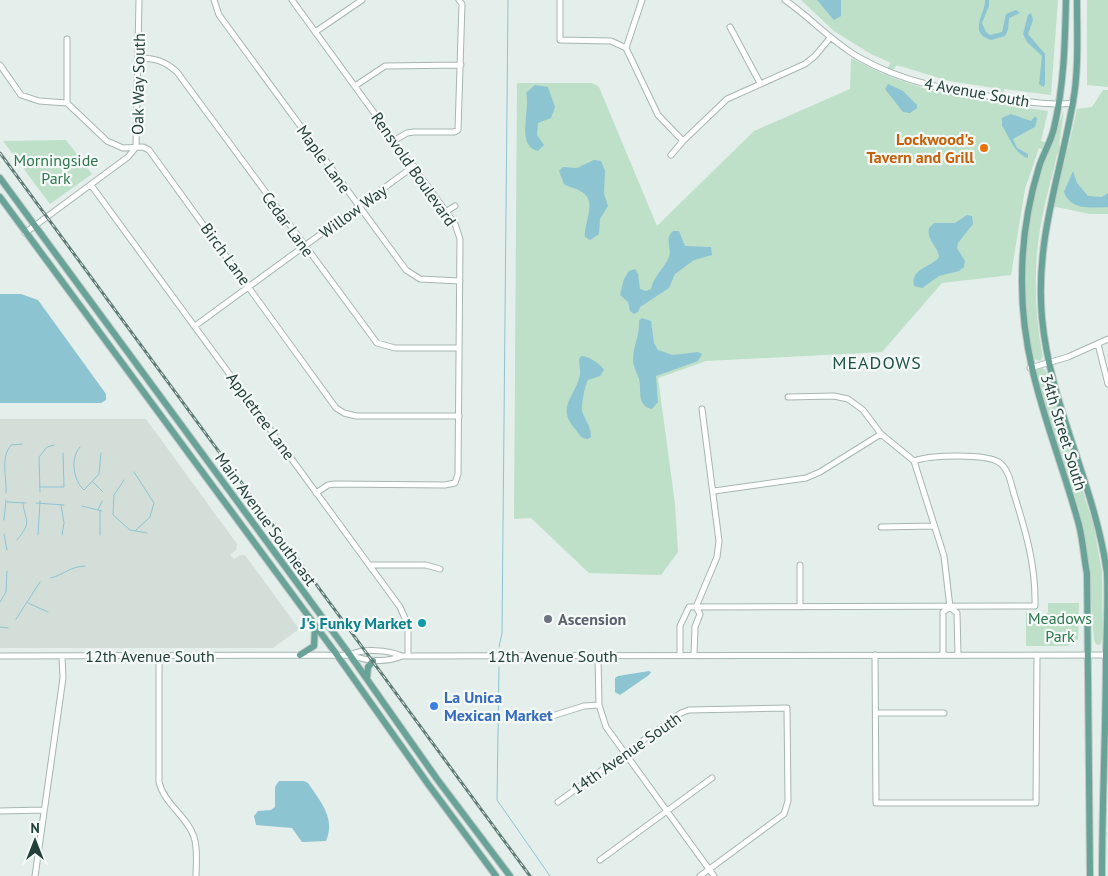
<svg xmlns="http://www.w3.org/2000/svg" width="1108" height="876" viewBox="0 0 1108 876" font-family="'PT Sans',sans-serif">
	<style>
		.built { fill: #d3ded9 }
		.green { fill: #bedfc8; fill-rule: evenodd }
		.water { fill: #8dc4d2 }
		.lines { fill: none; stroke-linecap: round; stroke-linejoin: round }
		.stream { stroke: #8dc4d2; stroke-width: 1 }
		.minor-casing { stroke: #a6b6b2; stroke-width: 7 }
		.major-casing { stroke: #c1cac8; stroke-width: 8 }
		.minor { stroke: #fff; stroke-width: 5 }
		.major { stroke: #69a397; stroke-width: 6 }
		.rail-casing { stroke: #5e7b75; stroke-width: 3 }
		.rail { stroke: #f5faf8; stroke-width: 1; stroke-dasharray: 4; stroke-linecap: butt }
		.food-dot { fill: #e8710a; stroke: #f5faf8; stroke-width: 2 }
		.worship-dot { fill: #6b7280; stroke: #f5faf8; stroke-width: 2 }
		.culture-dot { fill: #0f9aa8; stroke: #f5faf8; stroke-width: 2 }
		.shop-dot { fill: #3f7fe0; stroke: #f5faf8; stroke-width: 2 }
		.labels { text-anchor: middle; dominant-baseline: central; stroke-width: 4.5; stroke-linejoin: round; paint-order: stroke }
		.street-label { font-size: 16px; fill: #23403a; stroke: #f5faf8 }
		.food-label { font-size: 16px; font-weight: bold; fill: #c56008; stroke: #f5faf8; text-anchor: end }
		.park-label { font-size: 16px; fill: #2d774d; stroke: #f5faf8 }
		.worship-label { font-size: 16px; font-weight: bold; fill: #5b616d; stroke: #f5faf8; text-anchor: start }
		.culture-label { font-size: 16px; font-weight: bold; fill: #0d838f; stroke: #f5faf8; text-anchor: end }
		.shop-label { font-size: 16px; font-weight: bold; fill: #366cbe; stroke: #f5faf8; text-anchor: start }
		.neighbourhood-label { font-size: 18px; letter-spacing: 1px; fill: #1f5248; stroke: #f5faf8 }
	</style>
	<rect width="100%" height="100%" fill="#e4eeea"/>
	<path class="built" d="M0,419H146L237,544L236,550L230,555L234,559L240,555H245L299,629L273,648H0Z"/>
	<path class="green" d="M801,0H1058L1051,95L1004,89L1002,104L1048,111L1041,141L1051,144L1064,110L1059,146L1068,149L1077,109L1092,107L1103,90H1108V214H1090L1052,206L1066,157L1057,154C1053,175 1046,196 1042,218C1033,263 1034,312 1043,357L1040,361L1034,359C1032,348 1028,337 1026,325C1017,272 1029,201 1048,151L1039,148L1025,189L1011,275L942,283L882,352L706,361L658,378L675,504L678,552L661,575L589,573L531,518L514,519L517,83H592L599,87L657,226L754,131L850,89L851,58L883,74L891,63L871,54L834,31ZM897,65L949,81L995,88V103L926,89L888,76Z
		M1087,0H1108V87L1087,85Z
		M66,140L92,174L50,204L3,141Z
		M1042,368L1046,371L1094,527L1102,572L1103,637L1100,645L1096,644L1094,640L1089,571L1080,513L1052,431L1035,370Z
		M1048,603H1079L1078,639L1067,646H1026V612L1035,618H1044L1048,612Z"/>
	<path class="water" d="M817,0H841V16L834,20L832,18Z
		M985,0H989V6L982,23L986,32L990,35L1002,32L1006,14L1016,10L1020,13L1009,18L1008,30L1005,36L991,40C967,33 986,13 985,0Z
		M1031,13L1033,20L1028,34L1045,54V84L1043,87L1039,84L1042,56L1027,42L1023,34L1028,15Z
		M888,84L903,91L917,105V108L910,113L903,112L885,89Z
		M535,85L548,87L555,107L551,118L538,123L537,135L544,145L538,151C515,146 531,110 526,93Z
		M1011,114L1031,121L1035,116L1037,119L1035,127L1013,139L1017,148L1028,154V158C1013,153 1010,137 1002,126V118Z
		M594,160L601,161L605,171L604,194L608,206L600,219L599,234L590,240L585,237C583,224 598,202 582,192C577,188 570,188 564,184L559,171L563,167L577,168Z
		M1073,171L1077,183L1088,196L1102,197L1108,193V207C1092,208 1070,210 1064,192Z
		M967,215L972,216L973,224L958,243L957,248L965,261L964,267L959,271L939,276L922,288L914,286C910,268 931,268 939,257C938,246 926,240 929,228L934,223H955Z
		M673,231H679L685,246L711,247L712,255L694,260L675,274L669,288L640,307L638,312L634,314L630,311L628,302L620,295L624,279L629,271L635,269L638,274L640,289L646,291L651,289C654,275 664,269 669,257C672,248 664,238 673,231Z
		M0,294H21L38,300L106,394V400L101,403H0Z
		M642,318L651,321L654,343L658,350L673,355L698,352L702,354L698,361L656,376L658,402L652,409C636,406 642,390 639,379C637,373 633,366 633,360C633,347 640,335 639,320Z
		M581,356C588,356 601,364 604,370L600,376L588,380C585,384 581,407 582,411C585,420 591,426 591,437L588,439C582,439 579,435 576,430C555,407 575,398 580,375C581,368 577,361 581,356Z
		M649,671L651,672L649,675L620,695L615,692V678L618,676Z
		M279,781H304L308,783C320,801 336,818 326,841L302,842L292,828L256,825L254,816L258,811L271,810L275,807V787Z"/>
	<g class="lines">
		<path class="stream" d="M80,447C70,458 73,480 84,490L99,474L101,453
			M134,472L154,503L150,517L136,530
			M124,480L114,495L113,515L130,530L147,533
			M93,482L103,492
			M40,487H64L63,453
			M40,492L39,457L47,447L54,445
			M6,493C7,475 0,459 11,445L22,444
			M7,502L26,503
			M36,503L64,505
			M61,505L64,523L62,535
			M82,506L102,511
			M98,510L102,501
			M4,520L6,500
			M4,534L7,550
			M38,535L40,501
			M100,535V511
			M17,540C33,520 25,523 23,503
			M51,578C65,574 69,567 85,566
			M0,602L6,592L7,571
			M28,603L48,612
			M16,619L40,582
			M0,627L8,628
			M499,647L502,633L508,0
			M499,667L497,800L550,876"/>
		<g class="minor-casing">
			<path id="minor" d="M214,0L219,15L406,270L420,279L460,281
				M292,0L455,224L460,239L458,474L455,483L445,485L335,484L328,485L316,493
				M560,0V40L611,41L626,48L658,115L683,141L727,99L805,64L815,56L830,38
				M785,0C811,18 832,42 860,58C904,83 953,91 1001,98C1026,101 1048,106 1073,103
				M730,27L760,83
				M315,32L362,0
				M626,48L642,0
				M138,58C155,58 165,61 177,72L377,343L395,348H459
				M0,65L21,95L39,101L67,103L107,141L123,148L143,147L149,150L336,408L344,413L356,416H459
				M355,86L385,66L461,65
				M67,103V39
				M395,140L407,133L414,132H454L458,130L462,4L459,0
				M671,155L683,141
				M91,185L400,607L408,625V656
				M447,211L455,206
				M25,233L128,157L136,147L139,0
				M195,326L414,166
				M1098,344L1108,384
				M1030,368L1068,357L1108,339
				M788,397L834,396L848,399L863,410L881,434L914,461
				M914,461L944,556L950,607L957,613L958,655
				M714,491L806,478L820,472L881,434
				M881,527L933,526
				M370,565H426L440,569
				M800,565V607
				M350,655C366,661 386,663 402,656
				M680,655V626L689,607L1035,606C1036,566 1026,532 1014,494C1011,484 1009,470 1000,463C987,453 930,455 914,461
				M694,655L695,627L700,614L696,607L717,557L719,541L702,409
				M875,655L876,803H1036L1037,655
				M943,655V612L950,607
				M0,656L350,655C363,648 388,650 402,656L1108,655
				M159,656V782C164,804 188,817 194,837C198,849 196,864 196,876
				M598,656L599,705L606,727L714,876
				M876,713H944
				M549,717L584,706L599,705
				M558,802L681,713L689,710L787,708L788,801L784,814L700,876
				M0,811L44,810
				M600,860L712,778
				M35,876L63,678L62,656"/>
		</g>
		<g class="major-casing">
			<path id="major" d="M1066,0C1065,43 1064,86 1054,128C1051,142 1043,154 1039,167C1028,203 1022,241 1022,279C1021,370 1056,440 1079,525C1083,541 1084,558 1087,574L1090,876
				M1077,0C1077,34 1079,69 1073,102C1060,177 1035,240 1042,318C1050,406 1095,485 1107,573C1108,598 1107,627 1106,653C1106,727 1102,802 1102,876
				M0,178L350,655L437,779L510,876
				M0,197L337,655L428,784L496,876
				M300,655L314,646L315,626
				M367,678L368,667L373,661"/>
		</g>
		<use href="#minor" class="minor"/>
		<use href="#major" class="major"/>
		<g class="rail-casing">
			<path id="rail" d="M0,153L530,876"/>
		</g>
		<use href="#rail" class="rail"/>
	</g>
	<circle class="food-dot" cx="984" cy="148" r="5"/>
	<circle class="worship-dot" cx="548" cy="619" r="5"/>
	<circle class="culture-dot" cx="422" cy="623" r="5"/>
	<circle class="shop-dot" cx="434" cy="706" r="5"/>
	<g class="labels">
		<g class="street-label">
			<text transform="translate(138 84) rotate(-89)">Oak Way South</text>
			<text transform="translate(977 92) rotate(10)">4 Avenue South</text>
			<text transform="translate(324 159) rotate(54)">Maple Lane</text>
			<text transform="translate(414 169) rotate(55)">Rensvold Boulevard</text>
			<text transform="translate(353 211) rotate(-36)">Willow Way</text>
			<text transform="translate(288 224) rotate(54)">Cedar Lane</text>
			<text transform="translate(226 254) rotate(54)">Birch Lane</text>
			<text transform="translate(261 416) rotate(54)">Appletree Lane</text>
			<text transform="translate(1064 432) rotate(73)">34th Street South</text>
			<text transform="translate(266 519) rotate(54)">Main Avenue Southeast</text>
			<text x="150" y="656">12th Avenue South</text>
			<text x="553" y="656">12th Avenue South</text>
			<text transform="translate(626 753) rotate(-35)">14th Avenue South</text>
		</g>
		<g class="food-label">
			<text x="974" y="139">Lockwood's<tspan x="974" dy="18">Tavern and Grill</tspan></text>
		</g>
		<g class="park-label">
			<text x="56" y="160">Morningside<tspan x="56" dy="18">Park</tspan></text>
			<text x="1060" y="618">Meadows<tspan x="1060" dy="18">Park</tspan></text>
		</g>
		<g class="worship-label">
			<text x="558" y="619">Ascension</text>
		</g>
		<g class="culture-label">
			<text x="412" y="623">J's Funky Market</text>
		</g>
		<g class="shop-label">
			<text x="444" y="697">La Unica<tspan x="444" dy="18">Mexican Market</tspan></text>
		</g>
		<g class="neighbourhood-label">
			<text x="877" y="362">MEADOWS</text>
		</g>
	</g>
	<g transform="translate(35 841)" stroke="#f5faf8" stroke-width="4" paint-order="stroke">
	<path d="M0-4L9 19L0 12L-9 19Z" fill="#23403a"/>
	<text y="-8" font-size="14" font-weight="bold" text-anchor="middle" fill="#23403a">N</text>
	</g>
</svg>
